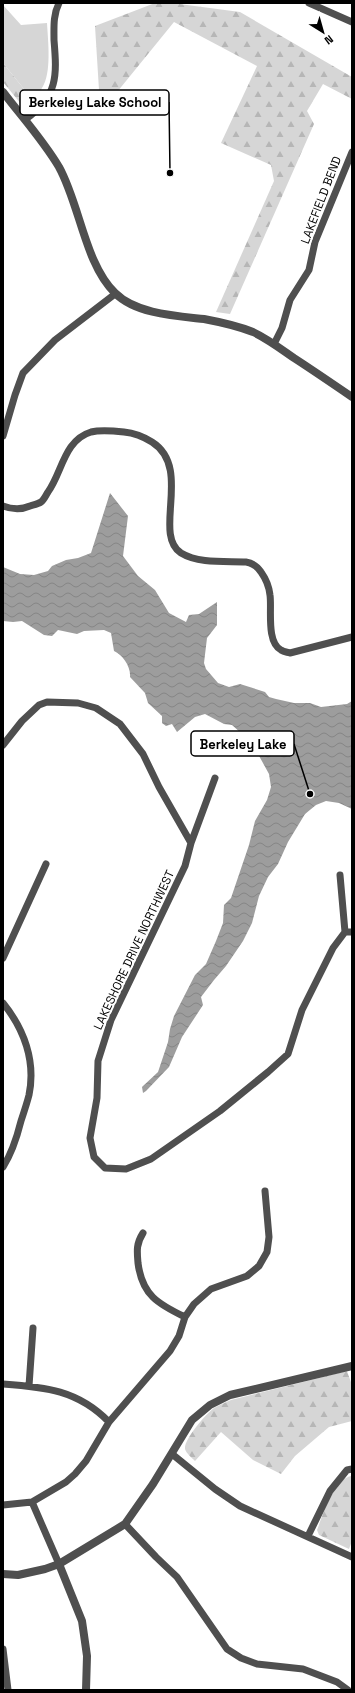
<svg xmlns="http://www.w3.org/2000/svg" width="355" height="1693" viewBox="0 0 355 1693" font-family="'Space Grotesk',sans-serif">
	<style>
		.forest { fill: url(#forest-firs) }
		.garden { fill: #d6d6d6 }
		.water { fill: url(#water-waves) }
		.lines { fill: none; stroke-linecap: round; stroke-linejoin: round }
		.minor { stroke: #4f4f4f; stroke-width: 7 }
		.tertiary { stroke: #4f4f4f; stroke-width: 8 }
		.labels { text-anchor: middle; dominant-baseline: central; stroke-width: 4; stroke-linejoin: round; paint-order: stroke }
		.street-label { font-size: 12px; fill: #000; stroke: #fff }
		.leader { fill: none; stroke: #000; stroke-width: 1.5 }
		.callout-dot { fill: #000; stroke: #fff; stroke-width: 1.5 }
		.callout { fill: #fff; stroke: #000; stroke-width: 1.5 }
		.callout-label { font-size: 13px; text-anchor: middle; font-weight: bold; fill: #000 }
	</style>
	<defs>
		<pattern id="forest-firs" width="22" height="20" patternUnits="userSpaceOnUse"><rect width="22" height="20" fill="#d6d6d6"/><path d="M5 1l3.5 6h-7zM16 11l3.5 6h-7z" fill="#b6b6b6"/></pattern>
		<pattern id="water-waves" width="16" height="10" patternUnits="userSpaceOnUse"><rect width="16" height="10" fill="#9d9d9d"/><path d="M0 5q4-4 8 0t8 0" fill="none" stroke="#858585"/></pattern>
	</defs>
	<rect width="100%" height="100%" fill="#fff"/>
	<path class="forest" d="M155,3H172L240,12L352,77V99L323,84L307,111L314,124L230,314L216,312L274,181L271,165L221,143L257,66L174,22L113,97L99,90L95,26Z
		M3,63L32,99L27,103L21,104L3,82Z
		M347,1371L352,1385V1421L329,1427L295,1456L281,1474L253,1460L221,1432L195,1461C192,1458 186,1453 185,1449C184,1439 206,1414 214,1408C219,1405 225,1403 231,1400Z
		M351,1476L352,1477V1541L349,1549L319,1535L317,1530C323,1515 333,1480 351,1476Z"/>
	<path class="garden" d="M3,5L21,25L47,23C48,41 52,73 42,88C40,92 35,96 32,99L3,63Z"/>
	<path class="water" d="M110,493L128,516L123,556L138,576L155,590L169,613L186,622L189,615L199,614L217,602V625L207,638L204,663L206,669L218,683L229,687L240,684L265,692L269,697L276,699L294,703H310L321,707L347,704L352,701V809L339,803L326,801L316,805L305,814L288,842L278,864L268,877L259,896L252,923L243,941L226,966L214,980L201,997L203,1005L182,1037L169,1067L146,1091L143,1093L142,1087L158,1072L168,1042L170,1029L174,1016L195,975L206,964L216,941L223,923L224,905L231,898L249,845L255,821L267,800L271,787L269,774L252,743L232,725L224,724L205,714L195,717L177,732L172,724L166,726L162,723V716L148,703L145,693L130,677C131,667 123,655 114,651L111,633L104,630L84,631L77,634L58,630L52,636L44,635L22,621L13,622L3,621V567L20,574L34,575L48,571L52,566L66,560L78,558L91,553Z"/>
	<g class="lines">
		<path class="minor" d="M309,3L352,22
			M26,119C58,96 57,76 54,40C54,27 53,15 59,3
			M274,344L282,328L290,300L309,270L315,242L352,152
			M3,436L15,395L23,373L55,340L115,294
			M3,506C11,509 21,510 30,506C33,505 38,504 41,502C44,500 46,495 48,492C62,473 64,440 91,432C100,430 114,431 124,432C134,433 144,437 152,442C193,468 152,534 181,553C199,564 226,561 246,562C253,563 257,566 261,572C266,579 269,586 270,595C272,609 266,642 281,650C284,652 287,652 290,653L352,637
			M3,745L22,721L39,705L47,702L78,703L96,708L120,724L143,754L159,787L191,843L185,866L111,1020L98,1061L97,1098L90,1138L94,1157L105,1168L126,1169L151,1159L220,1111L268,1072L288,1054L302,1010L333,948L345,932H352
			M191,843L215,778
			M340,875L345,932
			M3,958L46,864
			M3,1003C24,1029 36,1061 29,1095C27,1103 24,1112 21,1121C17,1137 12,1153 3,1167
			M143,1233C136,1244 137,1251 138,1263C142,1295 158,1304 185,1317
			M3,1384C45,1387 78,1390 109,1422
			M29,1386L33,1328
			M172,1454L215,1489L240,1506L352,1557
			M32,1502L59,1564
			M3,1505L32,1502L66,1482L75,1474L86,1461L109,1422L170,1351L179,1336L185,1317L194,1304L211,1289L247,1276L259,1266L267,1252L269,1237L265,1191
			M125,1524L156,1557L177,1577L227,1649L241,1658L257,1664L303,1669L337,1682L348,1690
			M308,1536L330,1491L347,1470L352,1469
			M3,1649L8,1690"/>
		<path class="tertiary" d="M3,92C22,117 43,140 59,167C80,205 85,264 115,293C136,314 176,316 204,319C220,322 238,326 253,332C268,339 281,349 294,358C314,371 333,384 352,397
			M59,1564L82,1621L87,1656L86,1690
			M3,1574L18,1575L45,1569L59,1564L125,1524L153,1484L192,1420L210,1405L230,1395L352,1366"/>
	</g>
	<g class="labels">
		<g class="street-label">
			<text transform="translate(321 200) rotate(-69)">LAKEFIELD BEND</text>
			<text transform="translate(134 950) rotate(-65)">LAKESHORE DRIVE NORTHWEST</text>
		</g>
	</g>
	<path class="leader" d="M170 173L169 102M310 794L294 744"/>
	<g class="callout-dot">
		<circle cx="170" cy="173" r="4"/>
		<circle cx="310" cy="794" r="4"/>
	</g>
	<g class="callout">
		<rect x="20" y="90" width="149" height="25" rx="4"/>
		<rect x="191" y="731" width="103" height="25" rx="4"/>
	</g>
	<g class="callout-label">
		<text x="95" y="107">Berkeley Lake School</text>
		<text x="243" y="749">Berkeley Lake</text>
	</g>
	<rect width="355" height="1693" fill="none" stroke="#000000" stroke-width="8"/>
	<g transform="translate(323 32) rotate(143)" stroke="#ffffff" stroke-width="3" paint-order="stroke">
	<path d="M0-3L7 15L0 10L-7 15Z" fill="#000000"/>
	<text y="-6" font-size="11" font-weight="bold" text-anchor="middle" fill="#000000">N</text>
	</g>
</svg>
